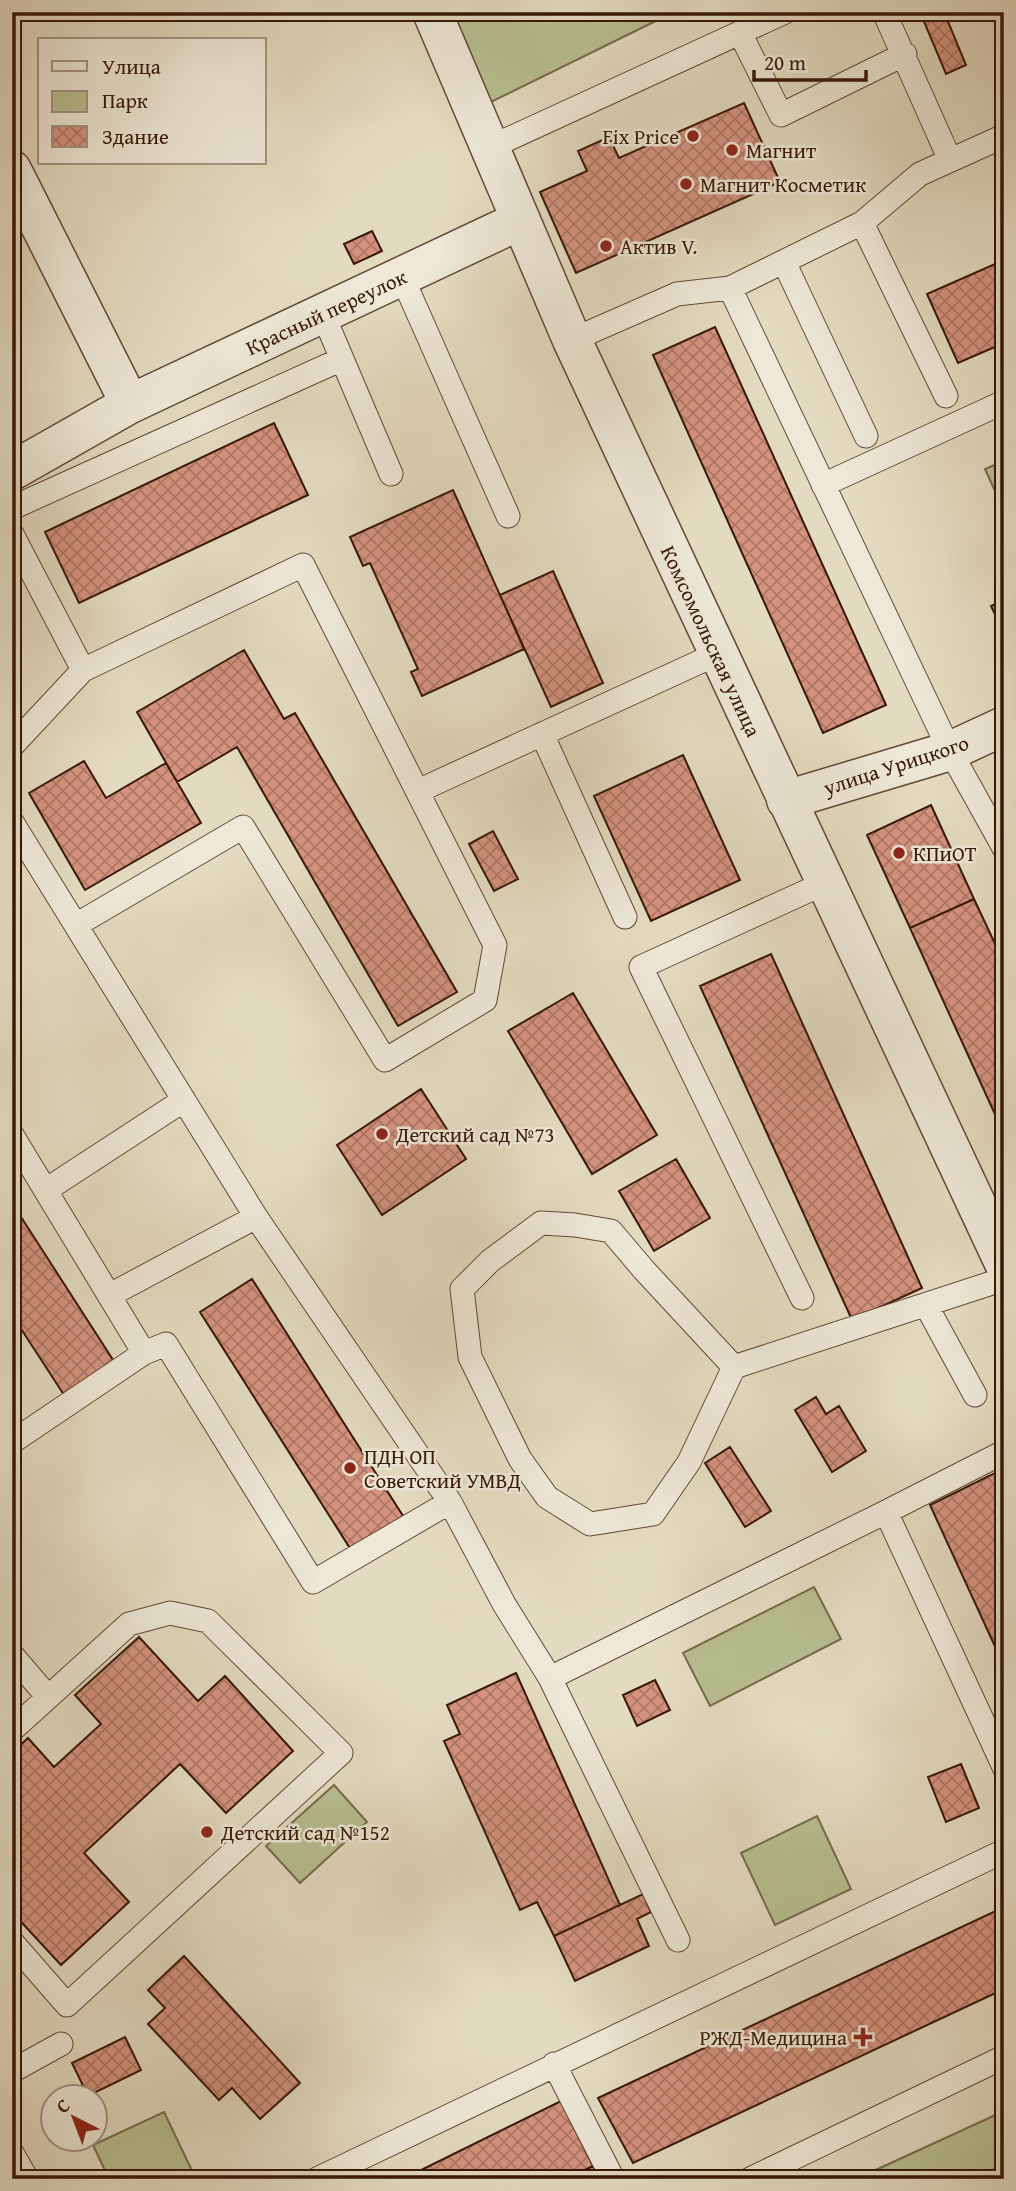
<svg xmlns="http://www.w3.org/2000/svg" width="1016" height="2191" viewBox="0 0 1016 2191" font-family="'Gentium Book Plus',serif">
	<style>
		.green { fill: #b7bf91; stroke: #776b4c; stroke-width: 2 }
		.building { fill: url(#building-cross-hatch); stroke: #371706; stroke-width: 2 }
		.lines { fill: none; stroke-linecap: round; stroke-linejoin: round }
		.service-casing { stroke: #624835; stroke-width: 25 }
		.minor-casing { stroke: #624835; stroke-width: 41 }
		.service { stroke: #ede8d7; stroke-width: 23 }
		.minor { stroke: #ede8d7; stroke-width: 38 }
		.poi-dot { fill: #8f2418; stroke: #ede8d7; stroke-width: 2.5 }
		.labels { text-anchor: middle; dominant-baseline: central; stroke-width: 5; stroke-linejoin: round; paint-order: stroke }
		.poi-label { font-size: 21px; fill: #371706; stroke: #ede8d7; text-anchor: start }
		.street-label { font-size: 21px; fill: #371706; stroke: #ede8d7 }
	</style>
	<defs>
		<pattern id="building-cross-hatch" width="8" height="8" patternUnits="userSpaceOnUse" patternTransform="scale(1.75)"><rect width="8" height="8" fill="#d5937f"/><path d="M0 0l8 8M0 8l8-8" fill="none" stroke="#ae7766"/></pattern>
	</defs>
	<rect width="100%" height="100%" fill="#e3dbc1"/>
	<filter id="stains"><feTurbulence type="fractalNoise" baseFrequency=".00286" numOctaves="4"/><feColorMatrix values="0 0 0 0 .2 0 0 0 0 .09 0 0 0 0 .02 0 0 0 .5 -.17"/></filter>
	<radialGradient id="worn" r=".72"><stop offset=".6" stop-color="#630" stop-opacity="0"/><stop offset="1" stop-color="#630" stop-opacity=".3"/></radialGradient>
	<path class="green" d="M453,12H674L491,102Z
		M1004,461V511L985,469Z
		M814,1587L841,1639L710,1706L683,1653Z
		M334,1785L367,1822L300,1883L266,1846Z
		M817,1816L851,1889L775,1925L741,1853Z
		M1004,2111V2165L972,2179H856Z
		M164,2112L196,2179H109L93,2145Z"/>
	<path class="building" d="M920,12H944L966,65L946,74Z
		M744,103L780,182L576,273L540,192L587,171L578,151L609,137L619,158Z
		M372,231L382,251L354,264L344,244Z
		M1004,260V343L958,363L927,294Z
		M12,303L20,320L12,323Z
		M715,327L886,705L823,733L653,355Z
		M274,423L308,495L79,603L45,532Z
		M453,490L524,649L422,696L411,672L418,669L370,563L363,566L350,537Z
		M553,571L603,683L551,707L500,595Z
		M1004,600V633L991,606Z
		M244,650L284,719L295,713L457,992L398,1026L237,747L177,782L137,712Z
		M683,755L740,880L651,921L594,796Z
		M84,761L106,798L166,763L201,823L85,890L29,793Z
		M931,805L974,899L910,928L867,835Z
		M493,831L518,879L494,891L469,844Z
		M974,899L1004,963V1134L910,928Z
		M771,954L922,1288L852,1320L700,986Z
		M573,993L657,1135L592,1174L508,1031Z
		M421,1089L466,1159L382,1215L337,1145Z
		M676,1159L710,1218L654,1251L619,1191Z
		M12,1203L115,1363L64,1395L12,1315Z
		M252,1279L405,1519L353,1553L200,1312Z
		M816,1397L826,1414L839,1406L866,1451L832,1472L795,1410Z
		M730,1447L771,1511L745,1527L705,1463Z
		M1003,1469L1004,1471V1666L930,1505Z
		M139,1637L198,1701L225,1676L293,1751L226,1813L180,1764L84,1853L129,1902L61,1965L12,1912V1867L20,1860L12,1851V1753L28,1738L54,1767L101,1724L75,1695Z
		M516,1673L620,1905L554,1936L537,1902L520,1910L444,1741L460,1734L447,1705Z
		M655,1680L670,1710L637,1726L623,1695Z
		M961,1764L979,1808L946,1822L928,1777Z
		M643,1894L651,1912L637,1919L649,1946L575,1981L554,1936Z
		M1004,1907V1989L633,2163L598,2098Z
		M184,1956L300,2083L260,2119L232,2088L219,2100L148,2024L165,2008L148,1990Z
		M125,2037L141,2070L88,2096L72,2063Z
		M561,2101L593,2166L566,2179H403Z
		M593,2166L599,2179H566Z"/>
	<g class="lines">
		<g class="service-casing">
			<path id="service" d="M884,12L950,160
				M740,33L781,115L905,54
				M491,147L785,12
				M862,223L946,396
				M784,262L866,436
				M402,277L508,516
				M730,288L862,223L920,174L1004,136
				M572,340L677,294L730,288L950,751L1004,848
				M342,359L391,474
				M823,485L1004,402
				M12,508L342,359L322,312
				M12,534L83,670L12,746
				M542,734L625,917
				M418,791L717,654
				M12,822L256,1217L450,1502L504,1604L550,1678L678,1940
				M76,925L243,827L385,1060L485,1000L495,945L303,565L83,670
				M12,1135L144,1353
				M46,1190L184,1100
				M110,1295L256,1217
				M802,1298L641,967L825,883
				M926,1305L975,1395
				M734,1367L644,1270L611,1231L575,1225L541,1223L490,1261L462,1289L470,1357L520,1459L547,1497L590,1524L653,1514L689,1462L734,1367L1004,1279
				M12,1442L144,1353L166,1344L313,1582L450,1502
				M1004,1452L886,1512L1004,1767
				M12,1655L48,1697
				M550,1678L886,1512
				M12,1730L129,1624L170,1613L208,1621L341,1753L67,2005L12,1942
				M554,2064L613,2179
				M12,2071L61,2044
				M12,2153L27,2179
				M317,2179L1004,1851
				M750,2179L1004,2057"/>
		</g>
		<g class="minor-casing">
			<path id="minor" d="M432,12L572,340L1004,1263
				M12,170L130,404
				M12,471L130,404L521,220
				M786,800L950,751L1004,726"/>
		</g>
		<use href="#service" class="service"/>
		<use href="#minor" class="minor"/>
	</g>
	<g class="poi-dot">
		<circle cx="693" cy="136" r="7"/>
		<circle cx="732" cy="150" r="7"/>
		<circle cx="686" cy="184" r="7"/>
		<circle cx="606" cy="246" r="7"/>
		<circle cx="899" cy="853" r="7"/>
		<circle cx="382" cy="1134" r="7"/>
		<circle cx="350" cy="1468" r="7"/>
		<circle cx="207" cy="1832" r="7"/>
		<path d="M859.5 2026.5h7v7h7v7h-7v7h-7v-7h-7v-7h7z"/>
	</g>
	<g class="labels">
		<g class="poi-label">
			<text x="679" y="136" text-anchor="end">Fix Price</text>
			<text x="746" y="150">Магнит</text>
			<text x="700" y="184">Магнит Косметик</text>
			<text x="620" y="246">Актив V.</text>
			<text x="913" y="853">КПиОТ</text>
			<text x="396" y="1134">Детский сад №73</text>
			<text x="364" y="1456">ПДН ОП<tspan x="364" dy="24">Советский УМВД</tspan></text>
			<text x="221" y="1832">Детский сад №152</text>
			<text x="847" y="2037" text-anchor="end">РЖД-Медицина</text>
		</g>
		<g class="street-label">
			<text transform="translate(326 312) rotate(-25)">Красный переулок</text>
			<text transform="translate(711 641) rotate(65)">Комсомольская улица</text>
			<text transform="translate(896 765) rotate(-18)">улица Урицкого</text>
		</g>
	</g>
	<rect width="1016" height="2191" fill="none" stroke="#e3dbc1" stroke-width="42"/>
	<rect x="14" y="14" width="988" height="2163" fill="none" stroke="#371706" stroke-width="3.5"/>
	<rect x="21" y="21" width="974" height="2149" fill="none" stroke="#371706" stroke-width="2"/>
	<rect x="38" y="38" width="228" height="126" fill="#ede8d7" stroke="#a49483" stroke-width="2"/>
	<rect x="52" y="61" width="35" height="10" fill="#ede8d7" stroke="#a49483" stroke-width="2"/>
	<text x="102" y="74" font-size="21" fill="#371706">Улица</text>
	<rect x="52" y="91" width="35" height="21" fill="#b7bf91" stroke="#a49483" stroke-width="2"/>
	<text x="102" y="108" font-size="21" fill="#371706">Парк</text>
	<rect x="52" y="126" width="35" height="21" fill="url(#building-cross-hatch)" stroke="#a49483" stroke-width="2"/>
	<text x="102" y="144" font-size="21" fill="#371706">Здание</text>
	<g transform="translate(74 2118) rotate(318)"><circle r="33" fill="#ede8d7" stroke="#a49483" stroke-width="2"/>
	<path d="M0-5L12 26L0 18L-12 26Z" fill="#8f2418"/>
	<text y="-10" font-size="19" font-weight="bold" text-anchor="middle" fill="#371706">С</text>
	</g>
	<path d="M754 70v10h112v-10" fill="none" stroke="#371706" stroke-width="3.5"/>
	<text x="764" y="70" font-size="21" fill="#371706" stroke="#ede8d7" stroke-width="5" paint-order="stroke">20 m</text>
	<rect width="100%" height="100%" filter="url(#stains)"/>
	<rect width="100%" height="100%" fill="url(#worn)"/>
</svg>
